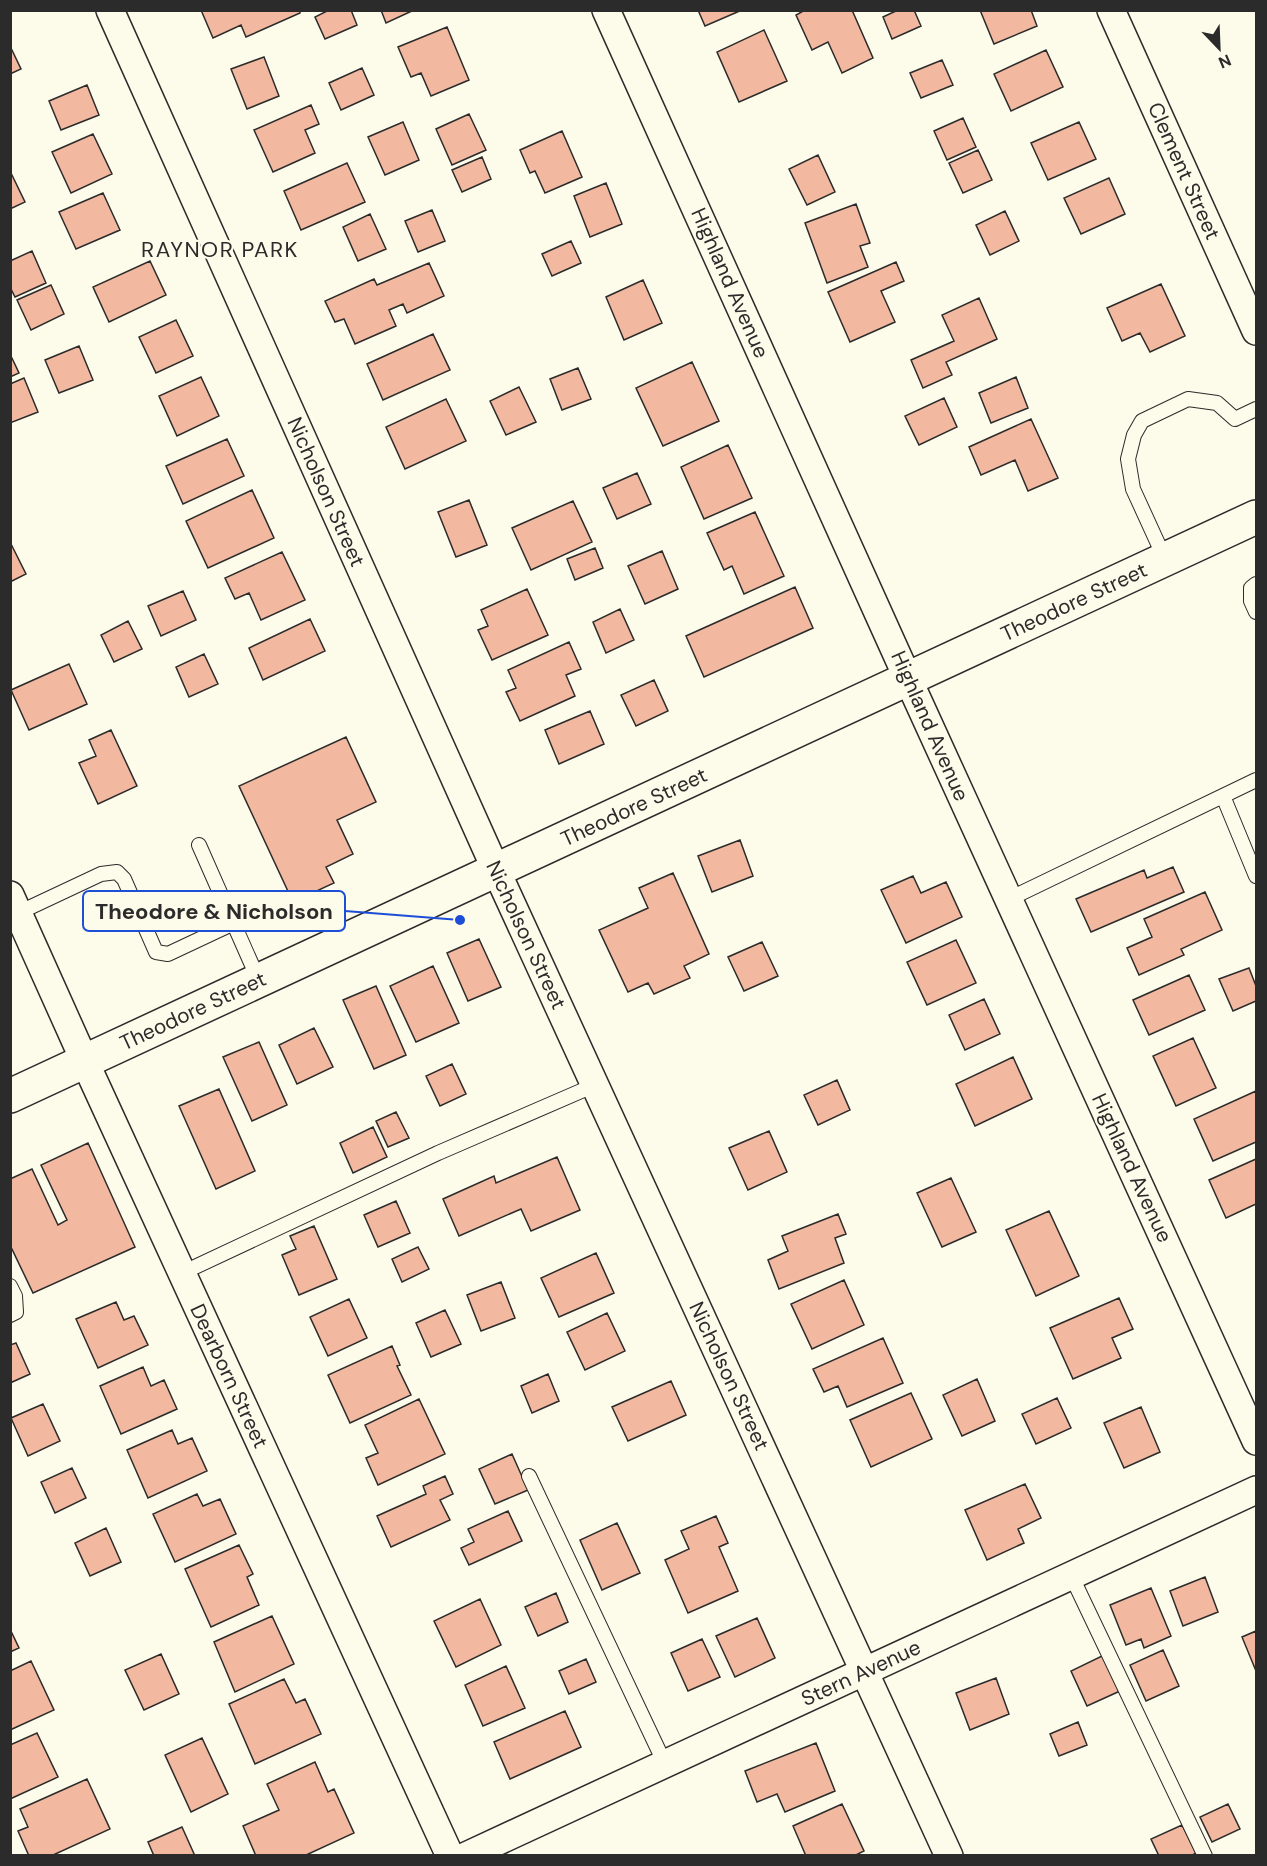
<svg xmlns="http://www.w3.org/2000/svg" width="1267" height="1866" viewBox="0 0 1267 1866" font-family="'DM Sans',sans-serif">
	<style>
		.building { fill: #f2b8a0; stroke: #2b2b2b; stroke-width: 1.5 }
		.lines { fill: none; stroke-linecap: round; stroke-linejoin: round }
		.lane-casing { stroke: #2b2b2b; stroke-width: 16 }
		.street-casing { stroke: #2b2b2b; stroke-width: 30 }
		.secondary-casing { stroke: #2b2b2b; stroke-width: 36 }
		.lane { stroke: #fdfbea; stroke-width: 14 }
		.street { stroke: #fdfbea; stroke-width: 27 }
		.secondary { stroke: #fdfbea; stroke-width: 33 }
		.labels { text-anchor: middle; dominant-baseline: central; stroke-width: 4.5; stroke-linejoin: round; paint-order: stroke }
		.street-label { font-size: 21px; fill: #2b2b2b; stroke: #fdfbea }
		.neighbourhood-label { font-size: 22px; letter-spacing: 1.5px; fill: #2b2b2b; stroke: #fdfbea }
		.leader { fill: none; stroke: #1d4ed8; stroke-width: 2 }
		.callout-dot { fill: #1d4ed8; stroke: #fdfbea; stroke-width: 2 }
		.callout { fill: #fdfbea; stroke: #1d4ed8; stroke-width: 2 }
		.callout-label { font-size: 22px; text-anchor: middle; font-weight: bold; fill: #2b2b2b }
	</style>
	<rect width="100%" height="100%" fill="#fdfbea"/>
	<path class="building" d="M201,10H300V13L246,37L241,25L213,38Z
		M329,10H351L357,25L325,39L315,17Z
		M381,10H414L386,23Z
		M698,10H742L705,26Z
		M805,10H852L873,58L842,73L828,42L812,50L796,15Z
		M898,10H914L921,26L892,39L883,17Z
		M980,10H1031L1037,26L994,44Z
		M447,27L469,80L431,96L421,73L411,77L398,47Z
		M764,30L787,81L739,102L717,52Z
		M10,46L21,69L10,74Z
		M1046,50L1063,87L1011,111L994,74Z
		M264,57L279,96L247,109L231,69Z
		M942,60L953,85L921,98L910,73Z
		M362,68L374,95L341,110L329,83Z
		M87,85L99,115L61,130L49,101Z
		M311,105L319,124L305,130L315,153L273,172L254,130Z
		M469,114L486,150L452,165L436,129Z
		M963,118L976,147L947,160L934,131Z
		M403,122L419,160L385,175L368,137Z
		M1079,122L1096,159L1048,180L1031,143Z
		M562,131L582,177L545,193L535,171L530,173L520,150Z
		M93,134L112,174L71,193L52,152Z
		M978,150L992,180L963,193L949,163Z
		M818,155L835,192L807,205L789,169Z
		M482,157L491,179L462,192L452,170Z
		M347,163L365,202L301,230L284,191Z
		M10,171L25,202L10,209Z
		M1109,178L1125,214L1081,234L1064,198Z
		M606,183L622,224L590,237L574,196Z
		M103,193L120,230L76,249L59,212Z
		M856,204L870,243L860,246L868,267L827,283L805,223Z
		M432,210L445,241L418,252L405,221Z
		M1005,211L1019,241L990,255L976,225Z
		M370,214L386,249L358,261L343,227Z
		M571,241L581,263L552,276L542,254Z
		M32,251L46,283L15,297L10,287V261Z
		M150,261L166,295L109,322L93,287Z
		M896,262L904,281L881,291L895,322L850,342L828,292Z
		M429,263L444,296L407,313L403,304L389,310L396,326L355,344L344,319L335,322L325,301L374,279L377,285Z
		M643,280L662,323L624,340L606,297Z
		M1161,284L1185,336L1150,352L1140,333L1122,341L1107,308Z
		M51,285L64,314L31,330L17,300Z
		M979,298L997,339L946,362L952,375L923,388L911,360L954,341L942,315Z
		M176,320L193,356L156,373L139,337Z
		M433,334L450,370L383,400L367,364Z
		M79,346L93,380L59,393L45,360Z
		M10,354L19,373L10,377Z
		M692,362L719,421L663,446L636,388Z
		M578,368L591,399L562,410L550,379Z
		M201,377L219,416L177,436L159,396Z
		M1016,377L1028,408L991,423L979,393Z
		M24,378L38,412L10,423V384Z
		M519,387L536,422L506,435L490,401Z
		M944,398L957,427L919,445L905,416Z
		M446,399L466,441L405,469L386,427Z
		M1031,419L1058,478L1028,491L1015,460L981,475L969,447Z
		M227,439L244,476L183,504L166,466Z
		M728,445L752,498L704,519L681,467Z
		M637,473L651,504L617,519L603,488Z
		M252,490L274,538L208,568L186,521Z
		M469,500L487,545L456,557L438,512Z
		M573,501L592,542L531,570L512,528Z
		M755,512L784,576L744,594L732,566L724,570L707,533Z
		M10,542L26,574L10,582Z
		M595,548L603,568L575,580L567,559Z
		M662,551L678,589L645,604L628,566Z
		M282,552L305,600L261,620L249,593L235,599L225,578Z
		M795,587L813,628L704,677L686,636Z
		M527,589L548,635L492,660L478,630L488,626L481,610Z
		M183,591L196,620L161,636L148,606Z
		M620,609L634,640L606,653L593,622Z
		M310,619L325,651L263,680L249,648Z
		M128,621L142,649L114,662L101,635Z
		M569,642L581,669L566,675L575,696L520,721L506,692L516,688L508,670Z
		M204,654L218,684L189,697L176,667Z
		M69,664L87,704L29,730L11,690Z
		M654,680L668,711L636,726L621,695Z
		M590,711L604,744L559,764L545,730Z
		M111,730L137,786L98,804L79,763L96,756L89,740Z
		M346,737L376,802L337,820L353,854L326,867L334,883L293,902L239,786Z
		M740,840L753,876L712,892L698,856Z
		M1173,867L1184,892L1091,932L1076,899L1144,870L1147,878Z
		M673,873L709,954L684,966L690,978L654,994L648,983L628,992L599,930L648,908L639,888Z
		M913,876L921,893L946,882L962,917L906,943L881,890Z
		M1205,892L1222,930L1181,949L1184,955L1139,975L1127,948L1152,937L1144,919Z
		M479,939L501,987L468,1001L447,953Z
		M956,940L976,983L927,1005L907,962Z
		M762,942L778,976L744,991L728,957Z
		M433,966L459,1023L416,1042L390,986Z
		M1249,968L1256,986V1001L1233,1011L1219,979Z
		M1189,975L1205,1010L1149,1035L1133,1000Z
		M376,986L406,1055L374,1069L343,1000Z
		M984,999L1000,1034L965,1050L949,1015Z
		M314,1028L333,1067L297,1084L279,1045Z
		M1193,1038L1216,1088L1176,1106L1153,1056Z
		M259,1042L287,1105L252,1121L223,1057Z
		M1013,1057L1032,1099L975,1126L956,1084Z
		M452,1064L466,1094L440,1106L426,1076Z
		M837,1080L850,1110L818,1125L804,1095Z
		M219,1089L255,1171L216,1189L179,1106Z
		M1256,1091V1142L1213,1161L1194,1119Z
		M396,1112L409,1138L388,1147L376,1121Z
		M373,1127L387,1157L353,1173L340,1143Z
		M769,1131L787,1172L748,1190L729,1148Z
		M88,1143L135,1247L33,1293L10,1245V1179L32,1169L58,1225L67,1220L41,1165Z
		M557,1157L580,1210L531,1231L521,1209L459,1236L443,1199L494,1176L496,1183Z
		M1256,1159V1204L1226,1218L1209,1180Z
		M951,1178L976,1232L942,1247L917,1193Z
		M396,1201L410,1233L378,1247L364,1215Z
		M1049,1211L1079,1276L1036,1296L1006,1230Z
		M838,1214L846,1234L835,1238L844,1263L779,1289L768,1260L788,1251L782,1236Z
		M314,1226L337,1279L299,1295L282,1255L296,1249L290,1236Z
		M418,1247L429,1269L402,1282L392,1259Z
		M596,1253L614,1293L559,1317L541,1278Z
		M844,1280L864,1325L812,1349L791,1304Z
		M501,1282L515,1318L481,1331L467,1295Z
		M1119,1298L1133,1329L1112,1338L1121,1358L1073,1379L1050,1328Z
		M349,1299L367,1338L328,1356L310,1317Z
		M116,1302L124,1320L134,1316L148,1345L98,1368L76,1319Z
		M445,1310L461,1344L431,1357L416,1323Z
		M607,1313L625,1351L585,1370L567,1332Z
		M883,1338L903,1383L847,1407L838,1386L824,1392L813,1369Z
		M16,1343L30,1374L10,1383V1345Z
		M392,1346L400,1365L397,1366L411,1395L350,1423L328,1375Z
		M143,1367L151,1386L164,1380L177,1409L121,1434L100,1386Z
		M548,1374L559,1401L532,1413L521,1386Z
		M977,1379L995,1421L962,1436L943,1395Z
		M671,1381L686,1415L628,1441L612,1407Z
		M911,1393L932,1439L871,1467L850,1420Z
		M1057,1398L1071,1428L1036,1444L1022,1414Z
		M419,1399L445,1454L378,1485L366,1458L378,1453L365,1425Z
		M43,1404L60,1441L28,1456L11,1418Z
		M1141,1407L1160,1452L1124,1468L1104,1423Z
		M172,1430L178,1444L192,1438L207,1471L148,1498L127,1450Z
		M512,1454L528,1490L495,1504L479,1469Z
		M72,1468L86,1498L55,1513L41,1482Z
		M445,1476L453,1494L440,1500L450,1520L391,1547L377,1516L426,1494L423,1486Z
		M1025,1484L1041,1518L1018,1529L1024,1543L987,1560L965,1510Z
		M197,1494L203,1506L220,1499L236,1534L175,1562L153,1514Z
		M508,1511L522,1541L469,1565L461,1548L474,1542L468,1529Z
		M716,1516L728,1543L719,1547L738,1591L688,1613L665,1560L689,1549L681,1531Z
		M617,1523L640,1573L602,1590L580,1540Z
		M106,1528L121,1562L90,1576L75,1543Z
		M239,1545L253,1574L247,1577L259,1605L211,1627L185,1569Z
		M1205,1577L1218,1612L1183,1626L1170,1591Z
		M1151,1588L1171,1636L1144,1648L1141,1639L1126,1645L1110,1605Z
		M556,1593L568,1622L538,1636L525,1607Z
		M480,1599L501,1645L456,1667L434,1621Z
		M272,1616L294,1664L235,1692L214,1642Z
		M757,1618L775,1658L735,1677L716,1636Z
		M10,1629L19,1648L10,1652Z
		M1256,1631V1671L1242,1637Z
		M702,1639L720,1677L688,1691L671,1653Z
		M1163,1650L1179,1686L1146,1701L1130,1665Z
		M161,1654L179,1694L144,1710L125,1670Z
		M1104,1655L1120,1691L1087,1706L1071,1671Z
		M586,1659L596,1682L569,1694L559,1671Z
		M31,1661L54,1710L10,1730V1671Z
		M506,1666L525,1708L483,1726L465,1685Z
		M996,1678L1009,1714L970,1730L956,1693Z
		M284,1679L296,1703L305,1699L321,1734L255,1764L229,1704Z
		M565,1711L581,1747L510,1779L494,1742Z
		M1078,1722L1087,1745L1059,1756L1050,1734Z
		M37,1733L58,1777L10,1799V1745Z
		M202,1738L228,1794L191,1812L165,1755Z
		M816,1743L835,1791L785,1812L777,1794L757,1802L745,1771Z
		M315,1762L328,1792L334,1789L354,1833L304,1856H256L243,1826L279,1810L267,1784Z
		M87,1779L110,1829L51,1856H29L18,1831L28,1827L20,1809Z
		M842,1804L864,1851L854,1856H806L793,1826Z
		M1228,1804L1240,1829L1212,1842L1200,1817Z
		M1182,1825L1196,1853L1191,1856H1159L1151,1839Z
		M182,1827L195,1856H154L148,1842Z"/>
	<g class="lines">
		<g class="lane-casing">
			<path id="lane" d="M1165,559L1133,489L1128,459L1134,435L1142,421L1188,399L1217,403L1235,419L1256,409
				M1256,584L1251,588V601L1256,612
				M1223,796L1256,876
				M199,845L259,981
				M1009,899L1256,780
				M18,913L101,874L117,872L124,879L156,952L168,954L234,923
				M182,1273L438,1153L595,1085
				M10,1286L15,1296L16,1312L10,1315
				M529,1476L665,1764
				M1071,1575L1205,1856"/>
		</g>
		<g class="street-casing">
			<path id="street" d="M110,10L496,870L949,1856
				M606,10L908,679L1256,1441
				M1111,10L1256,331
				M10,895L85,1062L450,1856
				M466,1856L1256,1490"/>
		</g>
		<g class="secondary-casing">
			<path id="secondary" d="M10,1096L1256,517"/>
		</g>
		<use href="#lane" class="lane"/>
		<use href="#street" class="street"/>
		<use href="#secondary" class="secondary"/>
	</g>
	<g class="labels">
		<g class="street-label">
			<text transform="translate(1184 171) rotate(66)">Clement Street</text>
			<text transform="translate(730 283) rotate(66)">Highland Avenue</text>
			<text transform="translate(326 492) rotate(66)">Nicholson Street</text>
			<text transform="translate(1074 602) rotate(-25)">Theodore Street</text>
			<text transform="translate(930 726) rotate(66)">Highland Avenue</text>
			<text transform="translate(634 807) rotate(-25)">Theodore Street</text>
			<text transform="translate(526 935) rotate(65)">Nicholson Street</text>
			<text transform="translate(193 1011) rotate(-25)">Theodore Street</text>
			<text transform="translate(1132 1168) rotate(65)">Highland Avenue</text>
			<text transform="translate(229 1376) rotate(65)">Dearborn Street</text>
			<text transform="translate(729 1376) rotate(65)">Nicholson Street</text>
			<text transform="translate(861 1673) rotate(-25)">Stern Avenue</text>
		</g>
		<g class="neighbourhood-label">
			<text x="220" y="249">RAYNOR PARK</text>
		</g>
	</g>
	<path class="leader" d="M460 920L345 911"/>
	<circle class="callout-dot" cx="460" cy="920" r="6"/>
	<rect class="callout" x="83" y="891" width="262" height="40" rx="6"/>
	<g class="callout-label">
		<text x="214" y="919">Theodore &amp; Nicholson</text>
	</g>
	<rect width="1267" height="1866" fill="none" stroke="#2b2b2b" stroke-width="24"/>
	<g transform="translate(1219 48) rotate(157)" stroke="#fdfbea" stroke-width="4.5" paint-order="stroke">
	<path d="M0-4.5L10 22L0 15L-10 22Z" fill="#2b2b2b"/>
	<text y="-9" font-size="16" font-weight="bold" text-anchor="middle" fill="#2b2b2b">N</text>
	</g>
</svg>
